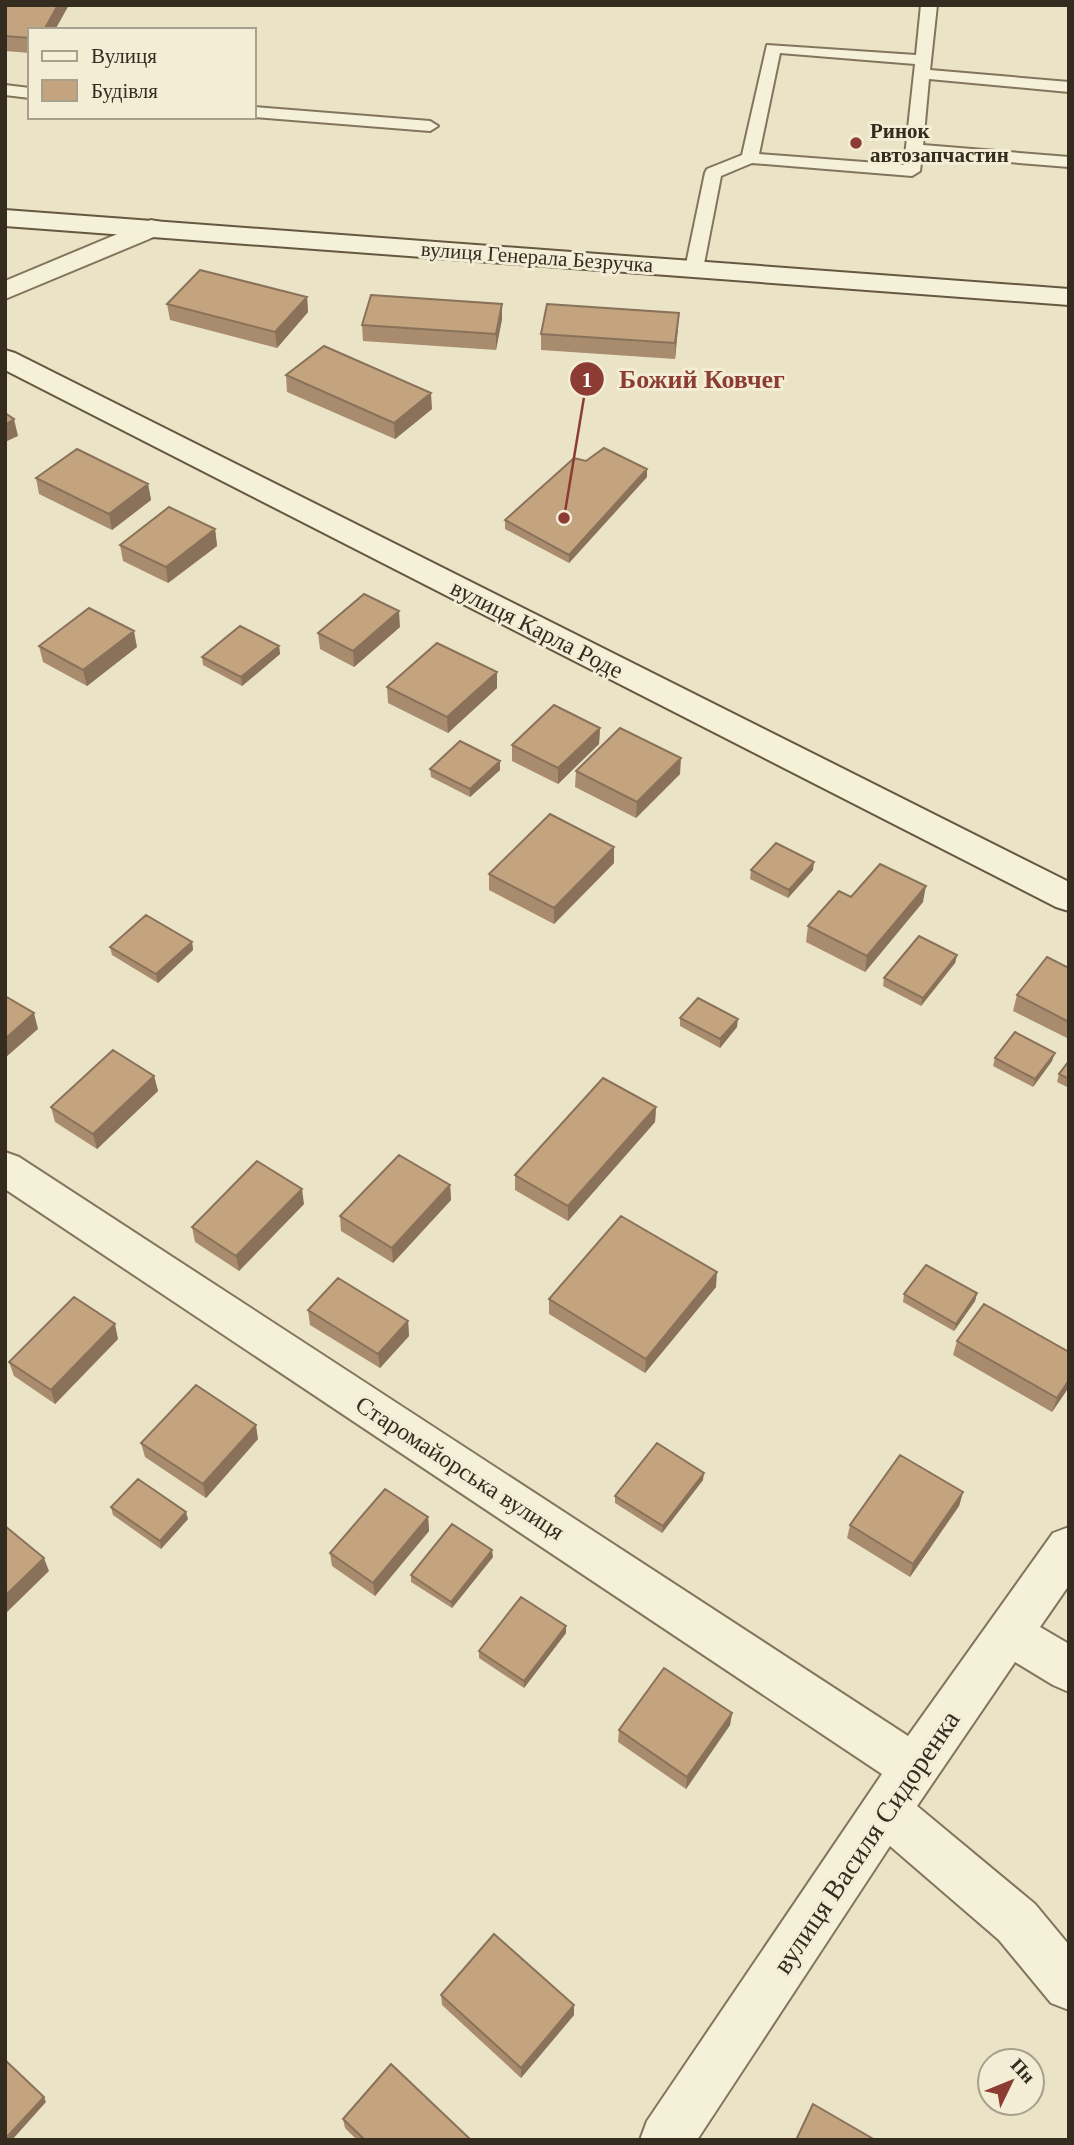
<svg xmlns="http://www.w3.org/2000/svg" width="1074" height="2145" viewBox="0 0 1074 2145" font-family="'Times New Roman',serif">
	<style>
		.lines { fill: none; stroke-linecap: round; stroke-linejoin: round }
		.lane-casing { stroke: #83755d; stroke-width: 4 }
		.street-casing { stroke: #83755d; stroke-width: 4 }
		.secondary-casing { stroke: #655740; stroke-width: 4 }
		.lane { fill: #f5f0d8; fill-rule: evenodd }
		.street { fill: #f5f0d8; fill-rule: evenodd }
		.secondary { fill: #f5f0d8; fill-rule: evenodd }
		.wall { fill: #a98c6d }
		.shaded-wall { fill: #897259 }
		.building { fill: #c4a37f; stroke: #897259; stroke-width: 2 }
		.poi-dot { fill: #8c3c33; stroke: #f2edd4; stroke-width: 2.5 }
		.labels { text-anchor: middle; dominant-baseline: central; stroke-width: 6; stroke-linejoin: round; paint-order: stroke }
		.far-poi-label { font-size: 21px; font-weight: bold; fill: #352c20; stroke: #f2edd4; text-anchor: start }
		.far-street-label { font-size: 21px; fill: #352c20; stroke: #f2edd4 }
		.street-label { font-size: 24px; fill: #352c20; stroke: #f2edd4 }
		.near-street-label { font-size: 28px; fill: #352c20; stroke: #f2edd4 }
		.leader { fill: none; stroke: #8c3c33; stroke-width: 2.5 }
		.callout-dot { fill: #8c3c33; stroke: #f2edd4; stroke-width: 2.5 }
		.mark-label { font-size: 21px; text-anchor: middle; font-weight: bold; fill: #fff }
		.callout-label { font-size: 26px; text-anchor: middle; font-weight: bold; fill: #8c3c33; stroke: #f2edd4; stroke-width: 6; stroke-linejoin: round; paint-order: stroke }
	</style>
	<rect width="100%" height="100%" fill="#eae3c6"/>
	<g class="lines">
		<g class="lane-casing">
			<path id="lane" d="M921,5H937L930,70L1069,82V92L929,79L923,145L1069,157V167L922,155L920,171L912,176L752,163L721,176L703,269L694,274L688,273L685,269L705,173L707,169L742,155L767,45L916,55ZM780,53L915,64L904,165L759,154Z
				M5,85L30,88V98L5,95Z
				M254,107L430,121L438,126L430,131L254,117Z"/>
		</g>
		<g class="street-casing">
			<path id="street" d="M151,220L161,222L165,228L161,234L5,299V281Z
				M5,1152L19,1157L908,1736L1053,1533L1069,1527V1585L1040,1627L1069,1644V1692L1053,1685L1015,1662L917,1806L1035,1904L1069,1945V2010L1051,2003L999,1940L890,1846L697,2140H640L647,2121L882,1774L5,1189Z"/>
		</g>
		<g class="secondary-casing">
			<path id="secondary" d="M5,210L1069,289V305L5,226Z
				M5,350L15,353L1069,882V911L1056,907L5,370Z"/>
		</g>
		<use href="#lane" class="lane"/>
		<use href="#street" class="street"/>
		<use href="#secondary" class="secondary"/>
	</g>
	<path class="wall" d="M5,5L30,30V53L5,51Z
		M307,297L308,312L277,348L170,320L167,304Z
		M502,304V319L496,350L363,341L362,325Z
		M679,313L675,359L541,350V334Z
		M286,375L432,409L395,439L287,392Z
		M586,461L647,469V477L569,563L505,529V520Z
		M36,478L148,484L151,500L112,530L39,494Z
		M215,529L217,546L168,583L123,561L120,545Z
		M400,627L354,667L320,649L318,633Z
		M39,646L137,647L87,686L43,662Z
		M279,646L280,654L242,686L203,665L202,657Z
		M387,687L497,688L448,733L388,703Z
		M600,728L599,744L558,784L512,761V745Z
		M430,769L500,770L470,797L431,777Z
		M576,771L680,774L636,818L575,787Z
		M614,863L554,924L489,890V874Z
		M751,870H813L788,898L750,879Z
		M851,897L923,902L865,972L806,942L808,926Z
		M192,942L193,950L158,983L112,955L110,947Z
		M957,955L955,963L921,1006L883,986L884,978Z
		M1069,968V1039L1013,1011L1017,995Z
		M680,1018L737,1027L720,1048L680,1026Z
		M995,1058L1052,1061L1033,1087L993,1066Z
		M1069,1061V1088L1057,1082L1059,1074Z
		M154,1076L158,1091L97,1149L55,1122L51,1107Z
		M656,1107L655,1122L568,1221L515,1190V1175Z
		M450,1185L451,1200L393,1263L341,1231L340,1216Z
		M304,1204L239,1271L195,1242L192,1227Z
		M716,1287L645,1373L549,1314V1299Z
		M977,1293L975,1301L954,1331L903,1302L904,1294Z
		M308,1310L408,1321L409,1336L380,1368L310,1325Z
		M118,1339L55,1404L14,1376L9,1362Z
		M957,1341L1069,1387L1052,1412L953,1355Z
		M258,1439L206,1498L145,1457L141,1443Z
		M703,1480L662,1533L615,1503V1496Z
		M963,1492L959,1506L910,1577L847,1538L850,1525Z
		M111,1507L188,1519L161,1549L113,1515Z
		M428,1517L429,1531L375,1596L332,1566L330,1553Z
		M493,1557L452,1608L411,1582V1575Z
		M566,1633L524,1688L479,1658V1651Z
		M732,1713L730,1725L686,1789L618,1742L619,1730Z
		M441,1995L574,2005V2015L521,2078L442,2005Z
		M343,2119L471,2140H357L345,2128Z"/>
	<path class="shaded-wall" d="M58,5H69L55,30H44Z
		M307,297L308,312L277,348L275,332Z
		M502,304V319L496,350V334Z
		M679,313L678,329L675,359V343Z
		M431,393L432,409L395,439L394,423Z
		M14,419L18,436L5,442V425Z
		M647,469V477L569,563V555Z
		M148,484L151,500L112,530L109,514Z
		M215,529L217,546L168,583L166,567Z
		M399,611L400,627L354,667L353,651Z
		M134,631L137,647L87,686L83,670Z
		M279,646L280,654L242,686L241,677Z
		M497,672V688L448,733L447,717Z
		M600,728L599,744L558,784V768Z
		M681,758L680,774L636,818L637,802Z
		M500,761V770L470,797V789Z
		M614,847V863L554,924V908Z
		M814,862L813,870L788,898L789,890Z
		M926,886L923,902L865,972L867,956Z
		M192,942L193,950L158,983L156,974Z
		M957,955L955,963L921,1006L923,998Z
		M34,1013L38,1029L5,1058V1039Z
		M738,1019L737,1027L720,1048V1039Z
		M1055,1053L1052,1061L1033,1087L1035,1079Z
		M154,1076L158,1091L97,1149L93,1134Z
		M656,1107L655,1122L568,1221V1206Z
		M450,1185L451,1200L393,1263L392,1248Z
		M302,1189L304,1204L239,1271L236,1256Z
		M717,1272L716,1287L645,1373L646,1359Z
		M977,1293L975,1301L954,1331L956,1324Z
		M408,1321L409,1336L380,1368L378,1354Z
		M115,1324L118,1339L55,1404L51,1390Z
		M1069,1380V1387L1052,1412L1057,1398Z
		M256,1425L258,1439L206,1498L203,1484Z
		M704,1473L703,1480L662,1533L663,1526Z
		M963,1492L959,1506L910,1577L913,1564Z
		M186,1512L188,1519L161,1549L160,1541Z
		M428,1517L429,1531L375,1596L373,1583Z
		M492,1550L493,1557L452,1608L451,1602Z
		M44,1558L49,1571L5,1614V1596Z
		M566,1626V1633L524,1688V1681Z
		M732,1713L730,1725L686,1789L687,1777Z
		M574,2005V2015L521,2078V2068Z
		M44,2097L46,2102L12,2140H5Z"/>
	<path class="building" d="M5,5H58L44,30H30V38L5,36Z
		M200,270L307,297L275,332L167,304Z
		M371,295L502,304L496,334L362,325Z
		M547,304L679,313L675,343L541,334Z
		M324,346L431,393L394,423L286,375Z
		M5,413L14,419L5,425Z
		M604,448L647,469L569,555L505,520L574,458L586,461Z
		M77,449L148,484L109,514L36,478Z
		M169,507L215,529L166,567L120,545Z
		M364,594L399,611L353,651L318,633Z
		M89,608L134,631L83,670L39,646Z
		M240,626L279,646L241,677L202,657Z
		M437,643L497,672L447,717L387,687Z
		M554,705L600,728L558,768L512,745Z
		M620,728L681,758L637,802L576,771Z
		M460,741L500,761L470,789L430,769Z
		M550,814L614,847L554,908L489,874Z
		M776,843L814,862L789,890L751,870Z
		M880,864L926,886L867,956L808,926L839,891L851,897Z
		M146,915L192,942L156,974L110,947Z
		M919,936L957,955L923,998L884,978Z
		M1047,957L1069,968V1022L1017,995Z
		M5,996L34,1013L5,1039Z
		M698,998L738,1019L720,1039L680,1018Z
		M1015,1032L1055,1053L1035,1079L995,1058Z
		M113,1050L154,1076L93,1134L51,1107Z
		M1069,1061V1079L1059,1074Z
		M603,1078L656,1107L568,1206L515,1175Z
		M399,1155L450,1185L392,1248L340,1216Z
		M257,1161L302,1189L236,1256L192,1227Z
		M621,1216L717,1272L646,1359L549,1299Z
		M926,1265L977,1293L956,1324L904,1294Z
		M338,1278L408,1321L378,1354L308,1310Z
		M74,1297L115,1324L51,1390L9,1362Z
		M984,1304L1069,1352V1380L1057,1398L957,1341Z
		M196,1385L256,1425L203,1484L141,1443Z
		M657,1443L704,1473L663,1526L615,1496Z
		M900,1455L963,1492L913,1564L850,1525Z
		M138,1479L186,1512L160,1541L111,1507Z
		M385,1489L428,1517L373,1583L330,1553Z
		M452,1524L492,1550L451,1602L411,1575Z
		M5,1526L44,1558L5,1596Z
		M521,1597L566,1626L524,1681L479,1651Z
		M664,1668L732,1713L687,1777L619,1730Z
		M494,1934L574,2005L521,2068L441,1995Z
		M5,2060L44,2097L5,2139Z
		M391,2064L471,2140H365L343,2119Z
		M813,2104L875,2140H796Z"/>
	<circle class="poi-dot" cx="856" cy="143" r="7"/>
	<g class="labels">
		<g class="far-poi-label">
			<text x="870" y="131">Ринок<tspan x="870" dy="24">автозапчастин</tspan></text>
		</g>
		<g class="far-street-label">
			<text transform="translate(537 257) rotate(4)">вулиця Генерала Безручка</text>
		</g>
		<g class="street-label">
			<text transform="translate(537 629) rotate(27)">вулиця Карла Роде</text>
			<text transform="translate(460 1468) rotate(33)">Старомайорська вулиця</text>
		</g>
		<g class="near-street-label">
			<text transform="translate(866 1842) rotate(-56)">вулиця Василя Сидоренка</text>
		</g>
	</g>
	<path class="leader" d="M564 518L587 379"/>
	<g class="callout-dot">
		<circle cx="564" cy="518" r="7"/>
		<circle cx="587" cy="379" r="18"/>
	</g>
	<g class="mark-label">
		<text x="587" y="387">1</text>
	</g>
	<g class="callout-label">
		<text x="702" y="388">Божий Ковчег</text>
	</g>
	<rect width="1074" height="2145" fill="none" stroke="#352c20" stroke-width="14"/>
	<rect x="28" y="28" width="228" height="91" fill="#f2edd4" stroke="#a6a08c" stroke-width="2"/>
	<rect x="42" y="51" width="35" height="10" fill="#f5f0d8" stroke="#a6a08c" stroke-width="2"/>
	<text x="91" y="63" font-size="21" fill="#352c20">Вулиця</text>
	<rect x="42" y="80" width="35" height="21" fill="#c4a37f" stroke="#a6a08c" stroke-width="2"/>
	<text x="91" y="98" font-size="21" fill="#352c20">Будівля</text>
	<g transform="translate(1011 2082) rotate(47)"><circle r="33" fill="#f2edd4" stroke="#a6a08c" stroke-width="2"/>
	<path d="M0-5L12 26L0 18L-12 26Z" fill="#8c3c33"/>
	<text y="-10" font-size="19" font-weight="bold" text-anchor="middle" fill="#352c20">Пн</text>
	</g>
</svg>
